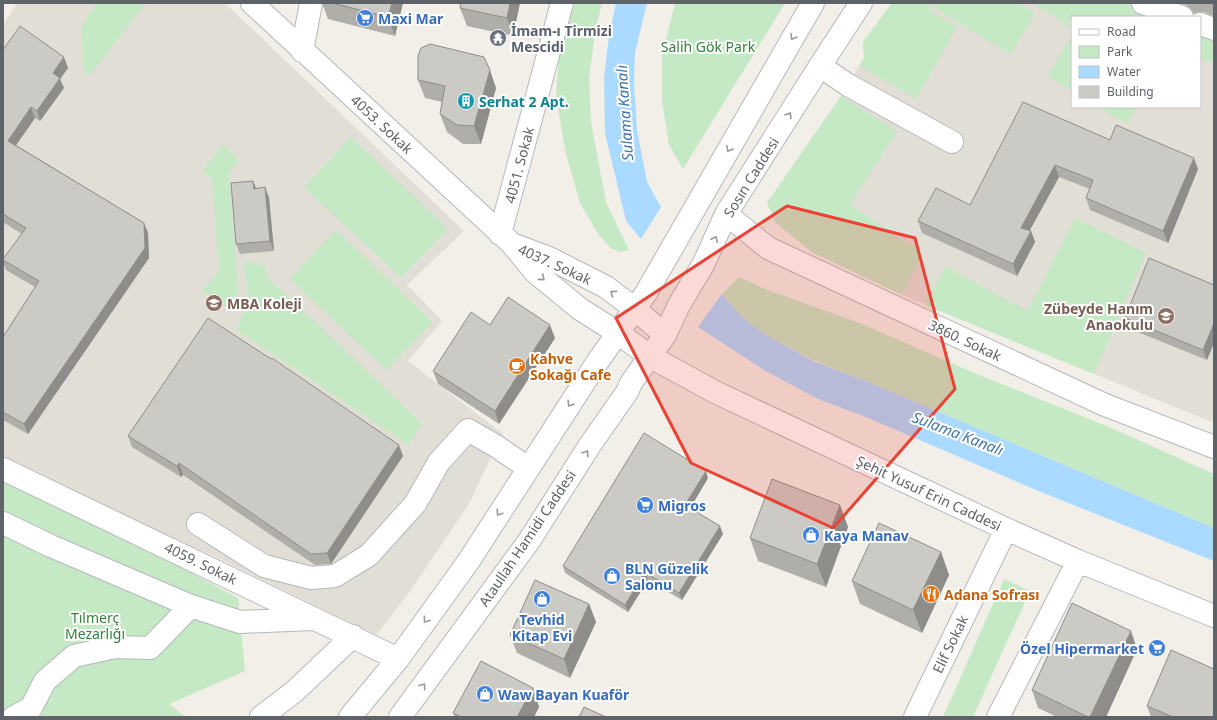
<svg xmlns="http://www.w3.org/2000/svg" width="1217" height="720" viewBox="0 0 1217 720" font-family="'Noto Sans',sans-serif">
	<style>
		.education { fill: #e1ded6; fill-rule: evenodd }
		.green { fill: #c5e8c5 }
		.water { fill: #aadaff }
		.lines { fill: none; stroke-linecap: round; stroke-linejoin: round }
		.minor-casing { stroke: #b5b8bc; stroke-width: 24 }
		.minor { stroke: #fff; stroke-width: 22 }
		.wall { fill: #afaea9 }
		.shaded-wall { fill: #8f8d8a }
		.building { fill: #cccac5; stroke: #8f8d8a }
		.oneway { stroke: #979a9d }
		.marked { fill: #ea4335; fill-opacity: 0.2; stroke: #ea4335; stroke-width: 3; stroke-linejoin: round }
		.labels { text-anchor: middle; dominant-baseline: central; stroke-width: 4; stroke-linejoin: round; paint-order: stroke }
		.shop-label { font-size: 14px; font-weight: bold; fill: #366cbe; stroke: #fff; text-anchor: start }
		.worship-label { font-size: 14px; font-weight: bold; fill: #5b616d; stroke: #fff; text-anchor: start }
		.park-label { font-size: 14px; fill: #348238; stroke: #fff }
		.culture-label { font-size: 14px; font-weight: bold; fill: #0d838f; stroke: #fff; text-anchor: start }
		.street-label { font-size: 14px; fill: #5f6368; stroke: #fff }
		.education-label { font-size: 14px; font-weight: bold; fill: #785e54; stroke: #fff; text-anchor: start }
		.food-label { font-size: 14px; font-weight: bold; fill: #c56008; stroke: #fff; text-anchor: start }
		.water-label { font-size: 15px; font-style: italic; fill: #4174aa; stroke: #fff }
	</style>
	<rect width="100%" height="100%" fill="#f1efe8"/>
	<path class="education" d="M17,3H225L464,231L407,285L442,321L408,361L503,434L496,446L469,504L409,593L376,635L222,560L3,460V25Z
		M892,3H1214V423L902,295L812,252L776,223L767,203L841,96L864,58L863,42ZM1072,17H1200V107H1072Z"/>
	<path class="green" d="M95,3H146L89,76L83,68L81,27L96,5Z
		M573,3H602L596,27L589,77L591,122L606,202L629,250L621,252L612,249L599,235L580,203L566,154L556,97L559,57Z
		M675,3H785L683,169L669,145L662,100V56Z
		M892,3H932L928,10L957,27L916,99L859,65L864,58L863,42Z
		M936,3H1018L1035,13L1011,54L933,7Z
		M1032,3H1133L1164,17H1072V28Z
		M1200,33L1214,42V63L1200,59Z
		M1070,39L1072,40V91L1048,76Z
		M841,96L897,131L850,205L923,253L902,295L812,252L776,223L767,203Z
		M1099,107H1136L1127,124Z
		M351,137L448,229L401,278L304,187Z
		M223,144L239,160L229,172L238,291L231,310L202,291L219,271L212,178L202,171Z
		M1075,218L1146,253L1094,374L925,305L946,267L1028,311Z
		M336,230L433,322L387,370L290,279Z
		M243,260L265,266L266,276L422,423L409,445L237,330L249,298Z
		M739,277L765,289L862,324L979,375L1109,427L1214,474V528L861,379L813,360L761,332L739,314L722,294Z
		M3,481L126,538L238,598L245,671L169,704L186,717H3Z
		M1004,579L1030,591L973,717H943Z"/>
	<path class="water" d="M616,3H647L635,53L634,84L637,130L647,182L661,207L641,239L626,221L605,133L604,77L609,36Z
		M722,294L739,314L761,332L813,361L861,379L1214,528V561L1041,492L866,417L818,399L764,370L698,327Z"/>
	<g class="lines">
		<g class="minor-casing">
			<path id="minor" d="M252,3L512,244
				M1143,3L1182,17
				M1200,24L1214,29
				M302,51L311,3
				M820,66L848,85L952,142
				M726,214L768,248L1105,405L1214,447
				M500,234L562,3
				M665,335L635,309L606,287L549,258L512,244L535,272L580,309L618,333L651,357L715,392L1006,529L1078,561L1214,616
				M3,469L398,659
				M3,523L51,546L191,606L240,622L314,619
				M198,524L264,566L311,578L335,576L369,555L415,504L439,462L468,430L496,446L528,468
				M14,717L31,708L45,681L74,656L115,647L150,648L191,606
				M261,717L295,691L353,636
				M350,717L398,659L468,562L598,361L646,293L813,3
				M400,717L529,541L590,445L627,392L631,383L665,335L679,305L704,263L726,214L820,66L861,3
				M915,717L1006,529
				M998,717L1078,561"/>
		</g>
		<use href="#minor" class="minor"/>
	</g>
	<path class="wall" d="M322,3H403L395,36L328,19Z
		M520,3L513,36L467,26L460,8Z
		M1180,3H1214V16L1204,12H1198L1194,14L1191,9L1186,5Z
		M3,50L68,68L60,79L64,88L40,121L35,118L16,145L144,223L148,233L149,258L28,434L3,420V337L35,287L6,270L3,262V259L22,234L3,222Z
		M418,80L496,88L481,144H463L447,132L440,114L442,102L425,98Z
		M1110,140L1198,169L1168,243L1090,210L1086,198L1090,189L1059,177L1030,230L1031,231L1035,242L1017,276L922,233L918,221L970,205Z
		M253,181L256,188L265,187L269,198L274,251L240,254L236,244Z
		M1214,285L1207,360L1128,328L1125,318Z
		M490,325L555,338L499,424L438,384L433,371Z
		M128,436L403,456L331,564L315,565L183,475L181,477L132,447Z
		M708,478L690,508L723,534L682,600L648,580L628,612L565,573L563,566Z
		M840,505L848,527L826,587L758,561L750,538Z
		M941,552L949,575L922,633L860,604L852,581Z
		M589,604L596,622L570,678L517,653L510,635Z
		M1137,649L1106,717H1057L1038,708L1032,690Z
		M533,688L539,707L534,717H455L453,713Z
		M1147,706L1214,717H1151Z"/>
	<path class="shaded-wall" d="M392,3H403L395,36L388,17Z
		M510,3H520L513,36L507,18Z
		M64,57L68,68L60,79L64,88L40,121L37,111L53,73Z
		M490,70L496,88L481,144L474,126Z
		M31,107L35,118L12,151L8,141Z
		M1194,158L1198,169L1168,243L1163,231Z
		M1055,165L1059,177L1025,239L1021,228Z
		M253,181L257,191L254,189Z
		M265,187L269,198L274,251L270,241Z
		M144,223L148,233L149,258L28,434L24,424Z
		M1031,231L1035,242L1017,276L1013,264Z
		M1214,323V343L1207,360L1203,350Z
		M550,325L555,338L499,424L495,411Z
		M399,445L403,456L331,564L327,553Z
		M179,463L183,475L181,477L177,466Z
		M706,471L708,478L688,512L685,505Z
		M840,505L848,527L826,587L817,564Z
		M720,526L723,534L682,600L679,593Z
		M941,552L949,575L922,633L913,610Z
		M645,572L648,580L628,612L625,605Z
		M589,604L596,622L570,678L564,659Z
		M1131,631L1137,649L1106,717H1090Z
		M533,688L539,707L534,717H517Z"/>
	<path class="building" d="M332,3H392L388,17Z
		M461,3H510L507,18L460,8Z
		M20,26L64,57L53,73L60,78L37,111L31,107L8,141L144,223L145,248L24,424L3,412V337L39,281L3,260V259L26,228L3,214V50Z
		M430,44L484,57L490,70L474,126L457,125L440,114L445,86L418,80V56L421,48Z
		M1023,102L1110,140L1116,125L1194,158L1163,231L1086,198L1093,180L1055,165L1021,228L1031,231L1013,264L918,221L936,188L970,205Z
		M253,181L254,189L265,187L270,241L236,244L231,183Z
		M1149,258L1214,285V323L1203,350L1125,318Z
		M508,297L550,325L495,411L433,371L471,312L490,325Z
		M208,318L271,359L272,358L399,445L327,553L311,554L179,463L177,466L128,436Z
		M644,433L706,471L685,505L720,526L679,593L645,572L625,605L563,566Z
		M772,479L840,505L817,564L750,538Z
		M879,523L941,552L913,610L852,581Z
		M535,580L589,604L564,659L510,635Z
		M1072,603L1131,631L1090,717H1088L1032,690Z
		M1171,650L1214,669V717H1173L1147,706Z
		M481,661L533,688L517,717H461L453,713Z
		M584,707L606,717H579Z"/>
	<defs><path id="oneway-chevron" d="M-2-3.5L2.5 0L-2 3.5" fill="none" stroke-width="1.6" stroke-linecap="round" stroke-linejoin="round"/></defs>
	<g class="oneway">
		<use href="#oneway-chevron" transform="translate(793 37) rotate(121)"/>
		<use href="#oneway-chevron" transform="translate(789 115) rotate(-58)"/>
		<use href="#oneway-chevron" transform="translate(729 149) rotate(119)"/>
		<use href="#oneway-chevron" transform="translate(715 239) rotate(-65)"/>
		<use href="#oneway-chevron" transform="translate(542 278) rotate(40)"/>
		<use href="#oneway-chevron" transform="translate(613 293) rotate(-144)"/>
		<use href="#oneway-chevron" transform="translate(570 404) rotate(123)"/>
		<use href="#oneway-chevron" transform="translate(586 453) rotate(-57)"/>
		<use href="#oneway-chevron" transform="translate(499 513) rotate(123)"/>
		<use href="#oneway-chevron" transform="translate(426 620) rotate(126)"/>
		<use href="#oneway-chevron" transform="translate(423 686) rotate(-54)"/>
	</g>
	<path class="marked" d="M787,206L915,238L955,389L833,528L691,463L616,318Z"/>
	<defs>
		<g id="supermarket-disc" transform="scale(0.9)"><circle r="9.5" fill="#3f7fe0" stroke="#fff"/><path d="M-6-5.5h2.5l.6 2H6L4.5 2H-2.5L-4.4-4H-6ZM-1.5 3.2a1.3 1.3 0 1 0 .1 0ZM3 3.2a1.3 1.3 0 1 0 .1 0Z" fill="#fff"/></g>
		<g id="temple-disc" transform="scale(0.9)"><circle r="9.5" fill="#6b7280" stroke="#fff"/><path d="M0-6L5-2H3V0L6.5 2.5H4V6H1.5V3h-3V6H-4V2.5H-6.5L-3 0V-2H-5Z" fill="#fff"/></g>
		<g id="building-disc" transform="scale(0.9)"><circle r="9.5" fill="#0f9aa8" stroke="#fff"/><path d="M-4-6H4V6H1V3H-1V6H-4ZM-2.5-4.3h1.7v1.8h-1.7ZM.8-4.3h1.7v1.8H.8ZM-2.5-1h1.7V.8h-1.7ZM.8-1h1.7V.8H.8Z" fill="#fff"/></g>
		<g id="school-disc" transform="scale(0.9)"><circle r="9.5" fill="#8d6e63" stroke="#fff"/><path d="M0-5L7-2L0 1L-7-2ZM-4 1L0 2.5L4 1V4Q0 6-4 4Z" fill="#fff"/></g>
		<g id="cafe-disc" transform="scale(0.9)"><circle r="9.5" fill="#e8710a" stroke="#fff"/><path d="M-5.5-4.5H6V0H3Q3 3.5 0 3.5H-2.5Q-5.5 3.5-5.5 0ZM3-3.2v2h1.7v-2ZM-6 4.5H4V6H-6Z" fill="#fff"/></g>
		<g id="shop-disc" transform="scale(0.9)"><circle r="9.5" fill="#3f7fe0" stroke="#fff"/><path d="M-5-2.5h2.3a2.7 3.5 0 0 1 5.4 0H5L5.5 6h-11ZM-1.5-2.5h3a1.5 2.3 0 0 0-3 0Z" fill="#fff"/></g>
		<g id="restaurant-disc" transform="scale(0.9)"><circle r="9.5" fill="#e8710a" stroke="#fff"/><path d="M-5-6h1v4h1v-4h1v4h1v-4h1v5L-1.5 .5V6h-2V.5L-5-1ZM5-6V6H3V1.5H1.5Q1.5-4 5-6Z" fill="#fff"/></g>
	</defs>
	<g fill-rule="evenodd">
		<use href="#supermarket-disc" x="365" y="18"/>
		<use href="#temple-disc" x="498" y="38"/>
		<use href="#building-disc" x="466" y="101"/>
		<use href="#school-disc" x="214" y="303"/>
		<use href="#school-disc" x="1166" y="316"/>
		<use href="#cafe-disc" x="517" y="366"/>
		<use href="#supermarket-disc" x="645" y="505"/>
		<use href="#shop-disc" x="811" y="535"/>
		<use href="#shop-disc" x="612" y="576"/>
		<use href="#restaurant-disc" x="931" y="594"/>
		<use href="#shop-disc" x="542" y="599"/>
		<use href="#supermarket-disc" x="1157" y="648"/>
		<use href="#shop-disc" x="485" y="694"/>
	</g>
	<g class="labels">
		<g class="shop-label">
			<text x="378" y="18">Maxi Mar</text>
			<text x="658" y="505">Migros</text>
			<text x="824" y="535">Kaya Manav</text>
			<text x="625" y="568">BLN Güzelik<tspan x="625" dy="16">Salonu</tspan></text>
			<text x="542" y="619" text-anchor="middle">Tevhid<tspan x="542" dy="16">Kitap Evi</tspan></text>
			<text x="1144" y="648" text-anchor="end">Özel Hipermarket</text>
			<text x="498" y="694">Waw Bayan Kuaför</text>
		</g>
		<g class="worship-label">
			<text x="511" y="30">İmam-ı Tirmizi<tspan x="511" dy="16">Mescidi</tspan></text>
		</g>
		<g class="park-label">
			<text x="708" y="46">Salih Gök Park</text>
			<text x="95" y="617">Tılmerç<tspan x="95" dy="16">Mezarlığı</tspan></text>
		</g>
		<g class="culture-label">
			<text x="479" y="101">Serhat 2 Apt.</text>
		</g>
		<g class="street-label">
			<text transform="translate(382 124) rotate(43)">4053. Sokak</text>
			<text transform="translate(519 165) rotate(-75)">4051. Sokak</text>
			<text transform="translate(751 177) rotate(-58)">Sosın Caddesi</text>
			<text transform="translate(555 264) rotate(24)">4037. Sokak</text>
			<text transform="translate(965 340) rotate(25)">3860. Sokak</text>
			<text transform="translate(929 493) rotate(25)">Şehit Yusuf Erin Caddesi</text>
			<text transform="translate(527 538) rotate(-56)">Ataullah Hamidi Caddesi</text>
			<text transform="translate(201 563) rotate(26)">4059. Sokak</text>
			<text transform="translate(950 644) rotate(-64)">Elif Sokak</text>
		</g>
		<g class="education-label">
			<text x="227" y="303">MBA Koleji</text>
			<text x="1153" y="308" text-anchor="end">Zübeyde Hanım<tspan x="1153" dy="16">Anaokulu</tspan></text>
		</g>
		<g class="food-label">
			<text x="530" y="358">Kahve<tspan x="530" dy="16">Sokağı Cafe</tspan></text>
			<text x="944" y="594">Adana Sofrası</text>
		</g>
		<g class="water-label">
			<text transform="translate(624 113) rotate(-94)">Sulama Kanalı</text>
			<text transform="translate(958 433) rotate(21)">Sulama Kanalı</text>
		</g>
	</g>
	<rect width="1217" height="720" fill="none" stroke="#5f6368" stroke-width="8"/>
	<rect x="1071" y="16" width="130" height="92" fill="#ffffff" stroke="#bfc1c3"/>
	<rect x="1079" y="29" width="20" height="6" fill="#ffffff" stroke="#bfc1c3"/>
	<text x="1107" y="36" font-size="12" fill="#5f6368">Road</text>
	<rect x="1079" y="46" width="20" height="12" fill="#c5e8c5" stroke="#bfc1c3"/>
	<text x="1107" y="56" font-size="12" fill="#5f6368">Park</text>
	<rect x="1079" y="66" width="20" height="12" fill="#aadaff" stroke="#bfc1c3"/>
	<text x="1107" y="76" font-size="12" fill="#5f6368">Water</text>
	<rect x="1079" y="86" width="20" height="12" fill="#cccac5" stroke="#bfc1c3"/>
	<text x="1107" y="96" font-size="12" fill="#5f6368">Building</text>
</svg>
